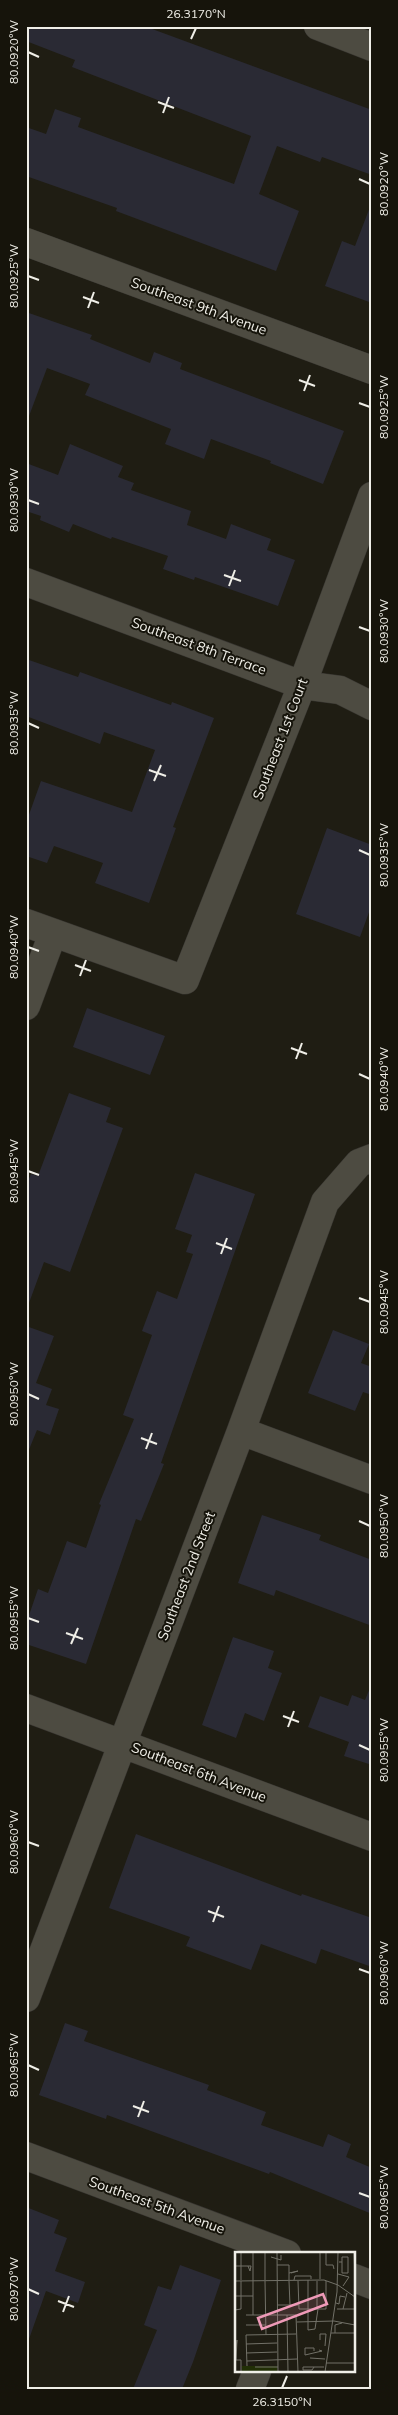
<svg xmlns="http://www.w3.org/2000/svg" width="398" height="2415" viewBox="0 0 398 2415" font-family="Mulish,sans-serif">
	<style>
		.building { fill: #2a2a34 }
		.lines { fill: none; stroke-linecap: round; stroke-linejoin: round }
		.minor-casing { stroke: #373530; stroke-width: 29 }
		.minor { stroke: #4d4b41; stroke-width: 28 }
		.ticks { fill: none; stroke: #efeee7; stroke-width: 2 }
		.labels { text-anchor: middle; dominant-baseline: central; stroke-width: 4; stroke-linejoin: round; paint-order: stroke }
		.street-label { font-size: 14px; fill: #efeee7; stroke: #16140b }
		.inset-road { fill: none; stroke: #727168; stroke-width: 1 }
		.view { fill: #ef9ab8; fill-opacity: 0.15; stroke: #ef9ab8; stroke-width: 2.5 }
		.inset-edge { fill: none; stroke: #efeee7; stroke-width: 2.5 }
		.neatline { fill: none; stroke: #efeee7; stroke-width: 2 }
		.ticks-label { font-size: 12px; text-anchor: middle; fill: #efeee7 }
	</style>
	<rect width="100%" height="100%" fill="#1f1d13"/>
	<path class="building" d="M26,26H144L372,110V175L322,157L320,162L277,146L259,194L299,211L276,271L116,211L117,208L26,176V127L46,134L55,109L81,118L78,127L234,184L251,136L72,67L75,60L26,41Z
		M370,207H372V303L325,286L342,241L355,246Z
		M26,312L92,335L90,339L150,363L154,352L182,363L180,369L344,431L323,484L270,463L271,461L211,439L204,459L165,444L171,429L85,395L90,384L47,368L29,416L26,415Z
		M70,444L123,466L118,477L134,483L131,490L191,511L187,525L226,539L231,524L271,539L267,550L295,560L278,606L195,577L194,580L163,569L168,556L112,537L111,539L73,524L69,532L40,520L41,516L26,511V463L58,475Z
		M26,659L78,677L80,672L171,705L172,702L214,718L173,827L176,828L149,903L95,883L103,863L54,846L47,863L26,856V823L41,781L132,812L155,750L104,732L100,744L26,716Z
		M327,828L372,845V904L360,937L296,914Z
		M87,1008L165,1036L150,1075L73,1047Z
		M69,1093L111,1108L106,1122L123,1128L70,1272L44,1262L29,1303L26,1302V1186L31,1174L38,1176Z
		M195,1173L255,1194L161,1463L164,1464L141,1521L136,1519L86,1664L26,1644V1624L38,1589L48,1593L67,1541L86,1548L101,1505L99,1504L134,1419L123,1415L152,1335L142,1331L157,1291L177,1299L193,1254L186,1252L192,1235L175,1229Z
		M26,1326L54,1336L36,1383L52,1389L46,1405L59,1409L50,1435L37,1430L28,1452L26,1451Z
		M333,1330L369,1344L361,1363L372,1367V1395L363,1392L355,1411L308,1393Z
		M262,1515L321,1535L319,1540L372,1560V1626L276,1590L274,1596L238,1583Z
		M233,1637L274,1651L268,1668L282,1673L264,1721L245,1713L236,1738L202,1725Z
		M370,1688H372V1765L344,1756L349,1742L308,1727L320,1696L348,1706L352,1695L365,1700Z
		M136,1834L301,1896L302,1894L372,1918V1967L321,1949L316,1964L261,1944L251,1970L186,1946L190,1937L109,1908Z
		M65,2023L88,2031L84,2041L209,2085L207,2090L266,2112L261,2125L323,2147L328,2134L351,2144L346,2157L372,2168V2214L270,2172L269,2174L107,2115L106,2119L39,2095Z
		M26,2207L59,2220L54,2233L67,2238L55,2271L85,2282L78,2303L46,2291L29,2339L26,2338Z
		M180,2265L221,2280L193,2362L182,2389H133L157,2330L144,2325L158,2286L171,2290Z"/>
	<g class="lines">
		<g class="minor-casing">
			<path id="minor" d="M318,26L372,47
				M26,242L372,370
				M26,582L302,685L340,690L372,706
				M26,923L185,980L302,685L372,496
				M26,1006L53,933
				M241,1431L372,1480
				M26,1708L372,1837
				M26,1998L241,1431L325,1202L359,1163L372,1158
				M26,2156L287,2254
				M354,2278L372,2285
				M250,2389L257,2371"/>
		</g>
		<use href="#minor" class="minor"/>
	</g>
	<path class="ticks" d="M191,39L196,28M28,52L39,57M158,102L174,108M163,113L169,97M359,179L370,184M28,276L39,280M83,297L99,303M88,308L94,292M299,380L315,386M304,391L310,375M359,403L370,407M28,500L39,504M224,575L241,581M229,586L235,570M359,627L370,631M28,723L39,728M149,770L166,776M154,781L161,765M359,850L370,855M28,947L39,951M75,965L91,971M80,976L86,960M291,1048L307,1054M296,1059L302,1043M359,1074L370,1079M28,1171L39,1175M216,1243L232,1249M221,1254L227,1238M359,1298L370,1302M28,1394L39,1399M141,1438L157,1444M146,1449L152,1433M359,1521L370,1526M28,1618L39,1622M66,1633L83,1639M71,1644L78,1628M283,1716L299,1722M288,1727L294,1711M359,1745L370,1750M28,1842L39,1846M208,1911L224,1917M213,1922L219,1906M359,1969L370,1973M28,2065L39,2070M133,2106L149,2112M138,2117L144,2101M359,2193L370,2197M28,2289L39,2294M58,2301L74,2307M63,2312L69,2296M282,2388L287,2376"/>
	<g class="labels">
		<g class="street-label">
			<text transform="translate(199 306) rotate(20)">Southeast 9th Avenue</text>
			<text transform="translate(199 646) rotate(20)">Southeast 8th Terrace</text>
			<text transform="translate(280 739) rotate(-69)">Southeast 1st Court</text>
			<text transform="translate(186 1576) rotate(-69)">Southeast 2nd Street</text>
			<text transform="translate(199 1772) rotate(21)">Southeast 6th Avenue</text>
			<text transform="translate(157 2205) rotate(20)">Southeast 5th Avenue</text>
		</g>
	</g>
	<g transform="translate(235 2252)">
		<rect width="120" height="120" fill="#1f1d13"/>
		<path d="M7,114H42V120H7Z" fill="#212f06"/>
		<path class="inset-road" d="M6,0V28M18,0V63M30,0V28M42,0L43,120M85,0V27M91,0V13H98L99,17M119,0L120,27M36,5L46,8V3M104,10H107V21H113V5H107V10M42,13H54V28M0,14H16L15,19L13,14M54,21L63,19L56,21M103,22L114,25L108,34M59,28L60,24H76V27M73,28V78L80,77L83,57M0,29L89,28L103,33L120,45M30,29L31,83M54,29L55,53M63,29L64,57H91V29M82,29V57M0,44H18M101,51L104,52L105,44L110,45M42,53H63M102,57H120M108,57L112,41M0,58L6,57V29M11,63H61L63,120M52,63L53,120M62,70L99,69L120,73M11,73H31M96,81H120M100,81V73L107,71M85,88V82H91L90,94M11,92L42,91M79,99V96H70V103L87,99L84,98M11,101L42,100M0,103L2,88L1,108M75,106L90,107M0,108H6V120M12,109L62,107M91,111H120M12,114L11,83L61,82M20,115H43M79,115L77,118H68V115H89M90,120L102,40L103,0"/>
		<path class="view" d="M88,42L92,52L27,77L23,66Z"/>
		<rect width="120" height="120" class="inset-edge"/>
	</g>
	<rect width="398" height="2415" fill="none" stroke="#16140b" stroke-width="55"/>
	<rect x="28" y="28" width="342" height="2360" class="neatline"/>
	<g class="ticks-label">
		<text x="196" y="18">26.3170°N</text>
		<text transform="translate(14 52) rotate(-90)" y="4">80.0920°W</text>
		<text transform="translate(384 184) rotate(-90)" y="4">80.0920°W</text>
		<text transform="translate(14 276) rotate(-90)" y="4">80.0925°W</text>
		<text transform="translate(384 407) rotate(-90)" y="4">80.0925°W</text>
		<text transform="translate(14 500) rotate(-90)" y="4">80.0930°W</text>
		<text transform="translate(384 631) rotate(-90)" y="4">80.0930°W</text>
		<text transform="translate(14 723) rotate(-90)" y="4">80.0935°W</text>
		<text transform="translate(384 855) rotate(-90)" y="4">80.0935°W</text>
		<text transform="translate(14 947) rotate(-90)" y="4">80.0940°W</text>
		<text transform="translate(384 1079) rotate(-90)" y="4">80.0940°W</text>
		<text transform="translate(14 1171) rotate(-90)" y="4">80.0945°W</text>
		<text transform="translate(384 1302) rotate(-90)" y="4">80.0945°W</text>
		<text transform="translate(14 1394) rotate(-90)" y="4">80.0950°W</text>
		<text transform="translate(384 1526) rotate(-90)" y="4">80.0950°W</text>
		<text transform="translate(14 1618) rotate(-90)" y="4">80.0955°W</text>
		<text transform="translate(384 1750) rotate(-90)" y="4">80.0955°W</text>
		<text transform="translate(14 1842) rotate(-90)" y="4">80.0960°W</text>
		<text transform="translate(384 1973) rotate(-90)" y="4">80.0960°W</text>
		<text transform="translate(14 2065) rotate(-90)" y="4">80.0965°W</text>
		<text transform="translate(384 2197) rotate(-90)" y="4">80.0965°W</text>
		<text transform="translate(14 2289) rotate(-90)" y="4">80.0970°W</text>
		<text x="282" y="2406">26.3150°N</text>
	</g>
</svg>
